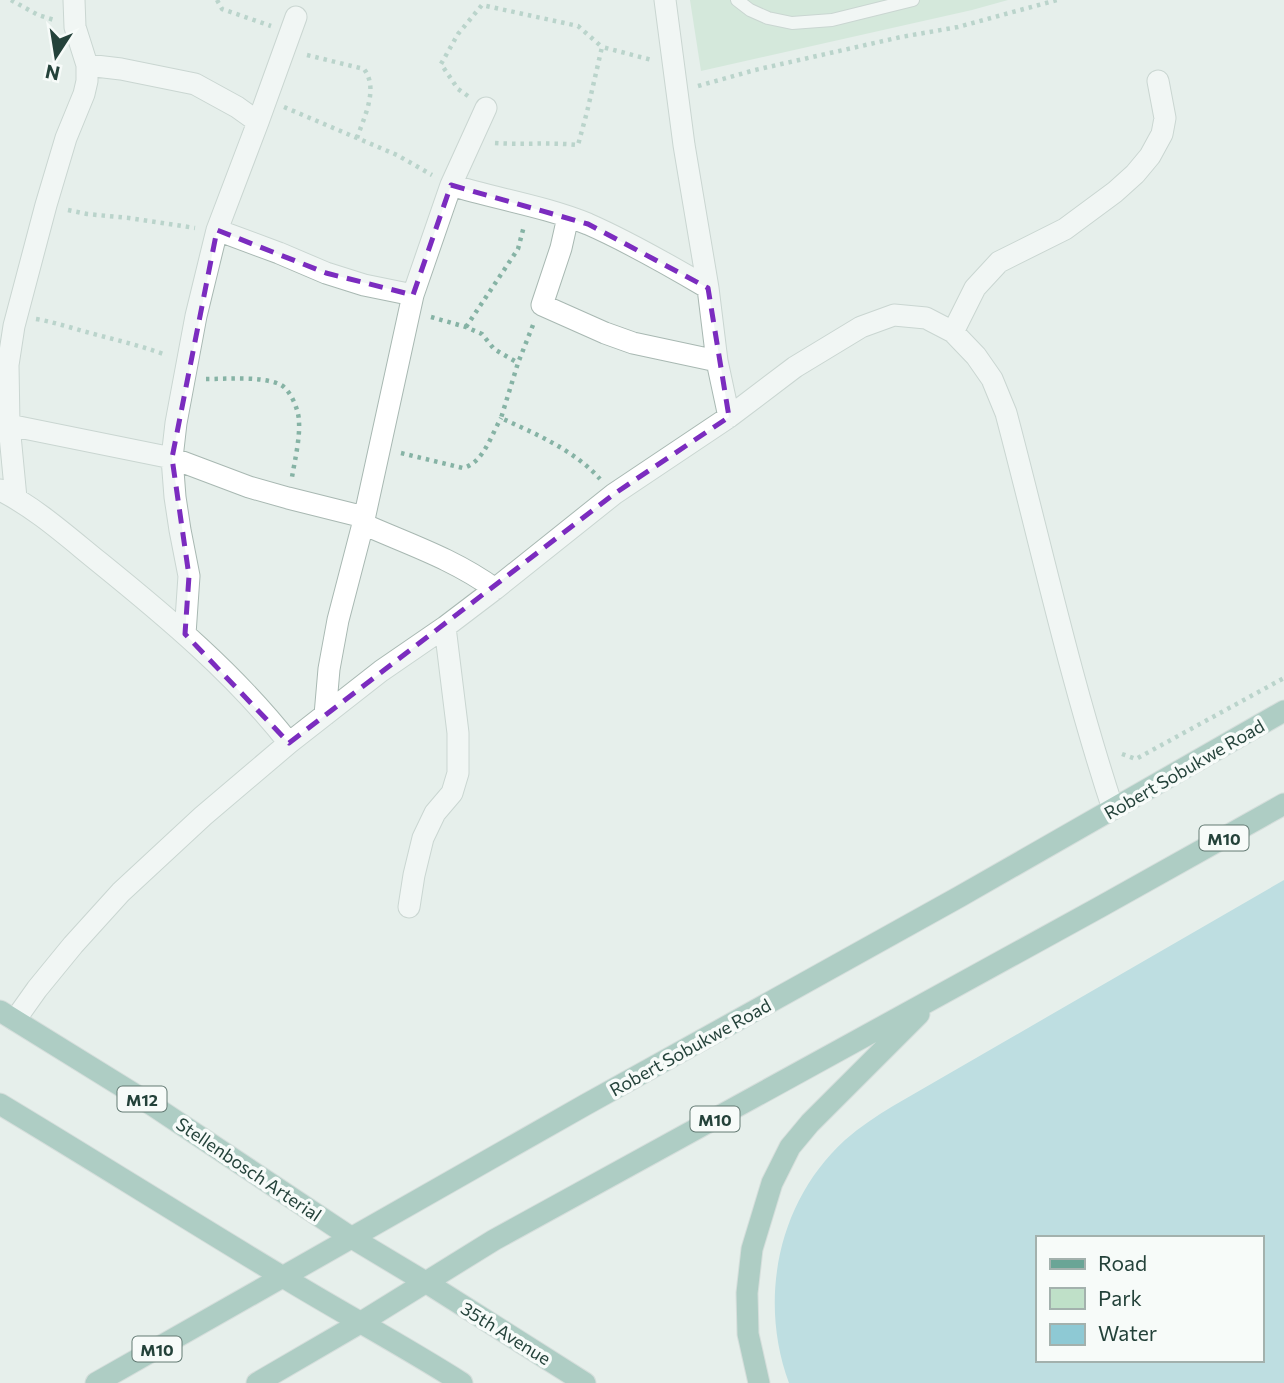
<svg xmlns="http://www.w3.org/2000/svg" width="1284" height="1383" viewBox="0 0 1284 1383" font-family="Commissioner,sans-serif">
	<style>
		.green { fill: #bfe0c8 }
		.water { fill: #8ec9d4; fill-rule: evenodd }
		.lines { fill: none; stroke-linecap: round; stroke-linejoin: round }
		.lane-casing { stroke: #a8b8b2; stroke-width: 14 }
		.street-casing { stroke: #a8b8b2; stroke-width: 23 }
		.primary-casing { stroke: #c2cac8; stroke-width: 23 }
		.path { stroke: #86b3a5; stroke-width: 4.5; stroke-dasharray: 3.5 5; stroke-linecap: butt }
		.lane { stroke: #fff; stroke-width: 12 }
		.street { stroke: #fff; stroke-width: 21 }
		.primary { stroke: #6aa596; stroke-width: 21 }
		.marked { fill: none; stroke: #7b2cbf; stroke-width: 5; stroke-dasharray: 14 9; stroke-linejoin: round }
		.labels { text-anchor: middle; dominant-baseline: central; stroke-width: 7; stroke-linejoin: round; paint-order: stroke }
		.shield { fill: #f7fbf9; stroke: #637a73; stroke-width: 2 }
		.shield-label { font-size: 16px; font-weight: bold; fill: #24423a }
		.street-label { font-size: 18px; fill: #24423a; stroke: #f7fbf9 }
	</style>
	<rect width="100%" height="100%" fill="#e6efeb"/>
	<path class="green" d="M690,0H1008L972,10L701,71Z"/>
	<path class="water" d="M1284,880V1383H789C758,1299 778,1201 845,1140C860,1127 876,1116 893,1106ZM1037,1238H1261V1360H1037Z"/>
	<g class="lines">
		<g class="lane-casing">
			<path id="lane" d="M737,0L750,10L768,18L792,23L832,20L913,0"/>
		</g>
		<g class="street-casing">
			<path id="street" d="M665,0L684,145L708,288L717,361L729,417
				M87,65L121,69L195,84L237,107L258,122
				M451,185C496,199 544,206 588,224C629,242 669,265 708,288
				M568,217L561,248L542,305L605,333L633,343L717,361
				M217,230L279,253L326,273L364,285L413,295
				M953,332L975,288L999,262L1065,229L1115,192L1135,174L1150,156L1162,134L1165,118L1158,81
				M9,425L172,458L249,487L288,498L364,517
				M0,490C36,508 68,537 99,562C167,617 235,674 289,743
				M16,498L9,425L8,365L14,326L46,205L66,138L84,94L87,81V65L75,27L74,0
				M363,524C408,544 454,559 495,589
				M185,634L189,576L180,530L175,497L172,458L176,423L196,316L217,230L258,122L296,17
				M325,715L329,669L338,620L363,524L413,295L451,185L486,108
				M409,907L414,875L423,838L435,813L452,793L458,773V733L445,627
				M15,1020L37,989L73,945L121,892L203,816L289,743L381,671L445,627L495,589L614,494L729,417L795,367L861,327L894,315L926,318L953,332L976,356L992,379L1006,413C1041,545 1070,679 1113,809"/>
		</g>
		<g class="primary-casing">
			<path id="primary" d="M0,1011L152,1105L352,1238L427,1283L585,1383
				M0,1104C95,1161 188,1220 283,1277C342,1313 404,1346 462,1383
				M96,1383L585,1105L959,897L1284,711
				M257,1383L360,1323L494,1240L1100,907L1284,804
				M759,1383L748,1334L747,1293L752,1249L772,1183L790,1147L810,1123L919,1014"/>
		</g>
		<path class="path" d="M11,0L38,15L54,20
			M217,0L222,9L271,26
			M307,55L364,69C379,89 364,117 357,138
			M698,86L755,70L901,37L958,27L1057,0
			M468,96L458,89L441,64L458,34L482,5L578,26L602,47
			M284,107L397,155L432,175
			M495,143C522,145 550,142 578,145L587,112L602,47L652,60
			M68,210L87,214L129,218L195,228
			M431,317L466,327L482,334L494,349L518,363
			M36,319C48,321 58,324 69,327C102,337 134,343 166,355
			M533,325L518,363L501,418C536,434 574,450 600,479
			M466,327L518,249L524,226
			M206,379C227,379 260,376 279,384C290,388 299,410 299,422C300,438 295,460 292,477
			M401,453L463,468C483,463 491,436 501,418
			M1122,754L1136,759L1284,678"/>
		<use href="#lane" class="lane"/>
		<use href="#street" class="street"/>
		<use href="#primary" class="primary"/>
	</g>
	<path d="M0 0H1284V1383H0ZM451,185L588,224L708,288L729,417L614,494L289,743L185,634L189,576L172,458L217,230L326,273L413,295Z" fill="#e6efeb" fill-opacity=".55" fill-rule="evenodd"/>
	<path class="marked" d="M451,185L588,224L708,288L729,417L614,494L289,743L185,634L189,576L172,458L217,230L326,273L413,295Z"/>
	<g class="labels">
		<g class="shield">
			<rect x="1199.5" y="825.5" width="49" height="25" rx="5"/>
			<rect x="117.5" y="1086.5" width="49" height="25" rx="5"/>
			<rect x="690.5" y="1106.5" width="49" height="25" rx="5"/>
			<rect x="132.5" y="1336.5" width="49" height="25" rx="5"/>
		</g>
		<g class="shield-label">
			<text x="1224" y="838">M10</text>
			<text x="142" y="1099">M12</text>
			<text x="715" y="1119">M10</text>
			<text x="157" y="1349">M10</text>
		</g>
		<g class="street-label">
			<text transform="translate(1184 769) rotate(-30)">Robert Sobukwe Road</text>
			<text transform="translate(690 1047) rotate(-29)">Robert Sobukwe Road</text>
			<text transform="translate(249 1169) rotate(34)">Stellenbosch Arterial</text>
			<text transform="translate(506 1333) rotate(32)">35th Avenue</text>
		</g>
	</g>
	<rect x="1036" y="1236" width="228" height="126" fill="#f7fbf9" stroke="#a3b1ad" stroke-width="2"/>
	<rect x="1050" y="1259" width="35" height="10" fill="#6aa596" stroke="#a3b1ad" stroke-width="2"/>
	<text x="1098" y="1271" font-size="21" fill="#24423a">Road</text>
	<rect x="1050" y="1288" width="35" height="21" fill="#bfe0c8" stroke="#a3b1ad" stroke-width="2"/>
	<text x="1098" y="1306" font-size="21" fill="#24423a">Park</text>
	<rect x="1050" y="1324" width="35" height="21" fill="#8ec9d4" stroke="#a3b1ad" stroke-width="2"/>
	<text x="1098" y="1341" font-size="21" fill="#24423a">Water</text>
	<g transform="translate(56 56) rotate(192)" stroke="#f7fbf9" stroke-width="5" paint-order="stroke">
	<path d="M0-5L12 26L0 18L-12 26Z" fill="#24423a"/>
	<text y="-10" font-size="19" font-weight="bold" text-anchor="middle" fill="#24423a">N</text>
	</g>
</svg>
